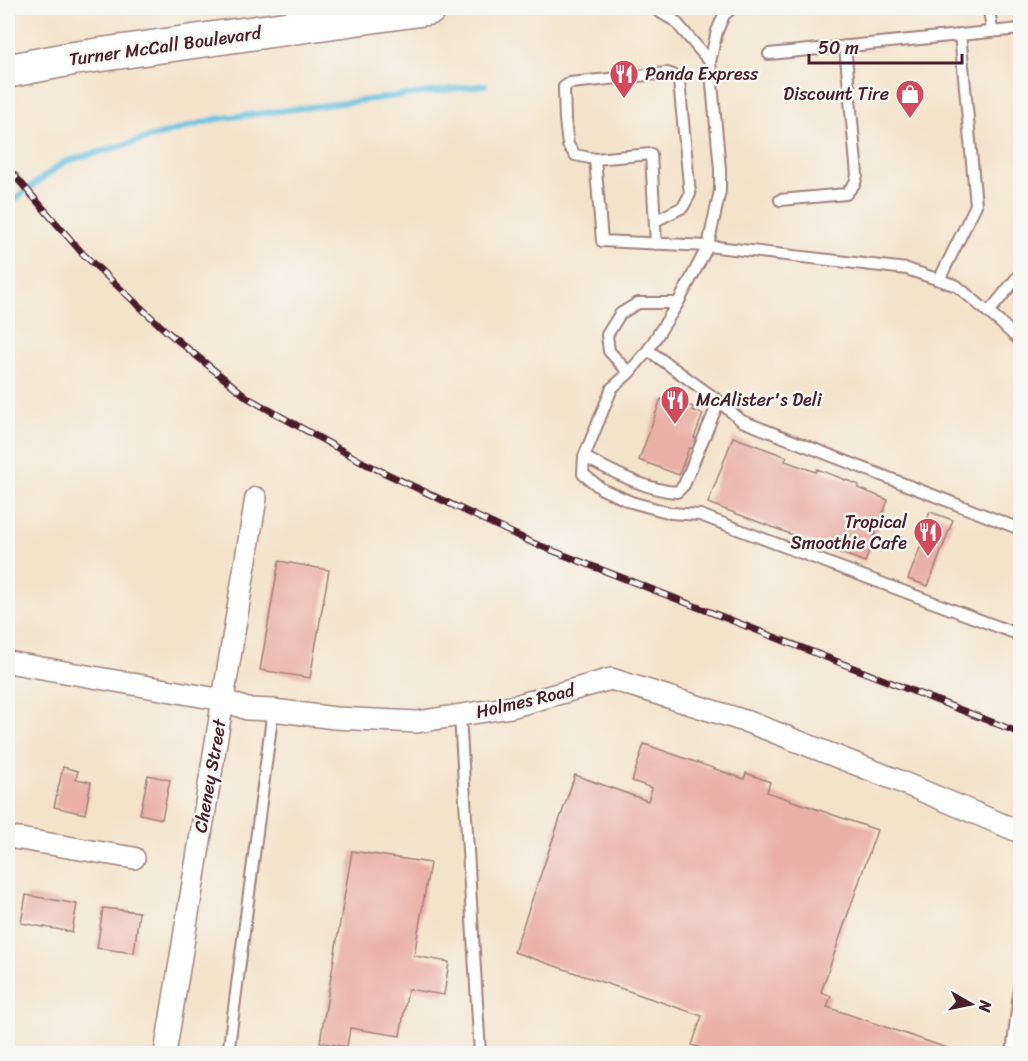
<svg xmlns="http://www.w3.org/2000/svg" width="1028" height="1061" viewBox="0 0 1028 1061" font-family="Sriracha,sans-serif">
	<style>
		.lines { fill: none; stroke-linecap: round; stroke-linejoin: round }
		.stream { stroke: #60bfde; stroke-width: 6 }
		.building { fill: #eab0a7 }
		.lane-casing { stroke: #9f817b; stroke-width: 14 }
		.street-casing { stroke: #9f817b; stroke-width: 24 }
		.primary-casing { stroke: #9f817b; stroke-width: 36 }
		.lane { stroke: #fff; stroke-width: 10 }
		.street { stroke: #fff; stroke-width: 21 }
		.primary { stroke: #fff; stroke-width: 33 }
		.rail-casing { stroke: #4a1f2b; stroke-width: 7 }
		.rail { stroke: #f6f6f2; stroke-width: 4.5; stroke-dasharray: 14; stroke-linecap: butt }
		.labels { text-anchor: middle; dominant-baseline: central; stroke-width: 5; stroke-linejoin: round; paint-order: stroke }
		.street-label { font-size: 18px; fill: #4a1f2b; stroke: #f6f6f2 }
		.poi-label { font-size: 18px; fill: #4a1f2b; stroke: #f6f6f2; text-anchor: start }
	</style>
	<rect width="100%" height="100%" fill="#f6f6f2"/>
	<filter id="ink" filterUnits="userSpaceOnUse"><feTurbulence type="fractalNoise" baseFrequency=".0167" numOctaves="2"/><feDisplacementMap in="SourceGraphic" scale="12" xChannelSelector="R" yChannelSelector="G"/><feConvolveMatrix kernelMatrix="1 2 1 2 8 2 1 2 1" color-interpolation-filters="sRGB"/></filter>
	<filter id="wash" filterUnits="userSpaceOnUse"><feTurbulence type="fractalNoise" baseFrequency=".008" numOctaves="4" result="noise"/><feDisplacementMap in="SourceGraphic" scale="24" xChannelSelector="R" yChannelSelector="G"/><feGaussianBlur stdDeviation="1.35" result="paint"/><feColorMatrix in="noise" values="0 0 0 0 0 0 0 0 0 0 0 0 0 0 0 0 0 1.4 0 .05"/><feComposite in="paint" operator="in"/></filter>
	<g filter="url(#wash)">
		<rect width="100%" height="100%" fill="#f4e3cb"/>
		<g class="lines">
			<path class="stream" d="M8,204L64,162L216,119L485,85"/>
		</g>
		<g id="blocks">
			<path class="building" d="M661,399L672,403L674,400L693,407L692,410L703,414L694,438L697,439L693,449L689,448L679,475L639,460Z
				M733,437L787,457L785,461L816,472L817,469L859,485L858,488L888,500L865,562L708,503Z
				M930,512L953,520L928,586L908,579L925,535L922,534Z
				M279,561L329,570L310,678L260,670Z
				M644,744L744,779L746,773L770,782L767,792L877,830L821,992L831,996L827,1007L947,1048L945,1054H717L692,1045L702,1016L514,952L575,775L648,801L652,788L632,781Z
				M63,767L78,771L76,779L91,782L85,814L54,807Z
				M148,775L170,780L162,819L140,814Z
				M352,851L430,863L414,956L449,962L444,995L408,989L400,1036L350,1028L347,1047L320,1042Z
				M26,895L77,904L72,932L21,923Z
				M103,908L139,912L134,953L97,948Z"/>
		</g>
	</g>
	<g filter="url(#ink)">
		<use href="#blocks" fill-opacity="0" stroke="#9f817b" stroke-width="1.5"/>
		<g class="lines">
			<g class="lane-casing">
				<path id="lane" d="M653,8L675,21L710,62
					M732,8L724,15L717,31L710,62L720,169V191L708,246L678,303L648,350L629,373L612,388L584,457L583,474L602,489L631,502L671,513L700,515L1020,635
					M989,8L992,31
					M769,54L1020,29
					M595,159L575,155L568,145L565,120L564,87L570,83L667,73L673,75L679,81L690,194L683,207L655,221
					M780,200L846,194L855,183L857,175L845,46
					M656,244L651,154L595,159L602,241L708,246L907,269L957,286L1002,324L1020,341
					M939,280L976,205L960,34
					M989,312L1020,274
					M648,350L716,399L742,421L1020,529
					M629,373L609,351L607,335L620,314L638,303H678
					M584,457C612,471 645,490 677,492L684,485L719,401
					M460,715L480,1054
					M228,1054L273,710
					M1012,1054L1020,983"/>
			</g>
			<g class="street-casing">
				<path id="street" d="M8,662L223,700L247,709L273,710L335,718L417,722L511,707L611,679L751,723L894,779L1020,832
					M8,837L134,858
					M165,1054L256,498"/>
			</g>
			<g class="primary-casing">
				<path id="primary" d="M8,71L70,59L430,8"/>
			</g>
			<use href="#lane" class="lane"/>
			<use href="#street" class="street"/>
			<use href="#primary" class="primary"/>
			<g class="rail-casing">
				<path id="rail" d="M8,168L83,254L165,330L248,398L366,464L533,543L1020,733"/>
			</g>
			<use href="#rail" class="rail"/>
		</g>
	</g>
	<defs>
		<g id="restaurant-pin" transform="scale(1.5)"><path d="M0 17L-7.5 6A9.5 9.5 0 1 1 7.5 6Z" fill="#d1495b" stroke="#f6f6f2"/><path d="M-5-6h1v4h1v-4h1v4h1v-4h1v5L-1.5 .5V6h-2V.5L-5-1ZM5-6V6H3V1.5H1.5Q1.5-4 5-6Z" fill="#fff"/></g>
		<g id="shop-pin" transform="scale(1.5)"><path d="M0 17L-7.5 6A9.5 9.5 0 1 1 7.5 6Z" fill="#d1495b" stroke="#f6f6f2"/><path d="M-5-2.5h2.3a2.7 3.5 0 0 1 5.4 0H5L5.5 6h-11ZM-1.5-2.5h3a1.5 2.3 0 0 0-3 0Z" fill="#fff"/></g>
	</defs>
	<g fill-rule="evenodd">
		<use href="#restaurant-pin" x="624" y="74"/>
		<use href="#shop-pin" x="910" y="94"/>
		<use href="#restaurant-pin" x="675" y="400"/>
		<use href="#restaurant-pin" x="928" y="532"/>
	</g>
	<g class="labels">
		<g class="street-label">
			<text transform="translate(165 46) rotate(-8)">Turner McCall Boulevard</text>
			<text transform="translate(525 701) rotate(-13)">Holmes Road</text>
			<text transform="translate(210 776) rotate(-80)">Cheney Street</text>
		</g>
		<g class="poi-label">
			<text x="645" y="74">Panda Express</text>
			<text x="889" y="94" text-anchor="end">Discount Tire</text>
			<text x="696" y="400">McAlister's Deli</text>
			<text x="907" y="522" text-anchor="end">Tropical<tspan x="907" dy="21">Smoothie Cafe</tspan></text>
		</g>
	</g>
	<rect width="1028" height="1061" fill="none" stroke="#f6f6f2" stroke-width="30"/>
	<g transform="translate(971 1004) rotate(99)" stroke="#f6f6f2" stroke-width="4.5" paint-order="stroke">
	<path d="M0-4.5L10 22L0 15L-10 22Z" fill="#4a1f2b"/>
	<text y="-9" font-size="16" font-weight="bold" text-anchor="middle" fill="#4a1f2b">N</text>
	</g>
	<path d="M809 54v9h153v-9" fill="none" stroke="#4a1f2b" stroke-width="3"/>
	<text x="818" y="54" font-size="18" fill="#4a1f2b" stroke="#f6f6f2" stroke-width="4.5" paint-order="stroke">50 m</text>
</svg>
